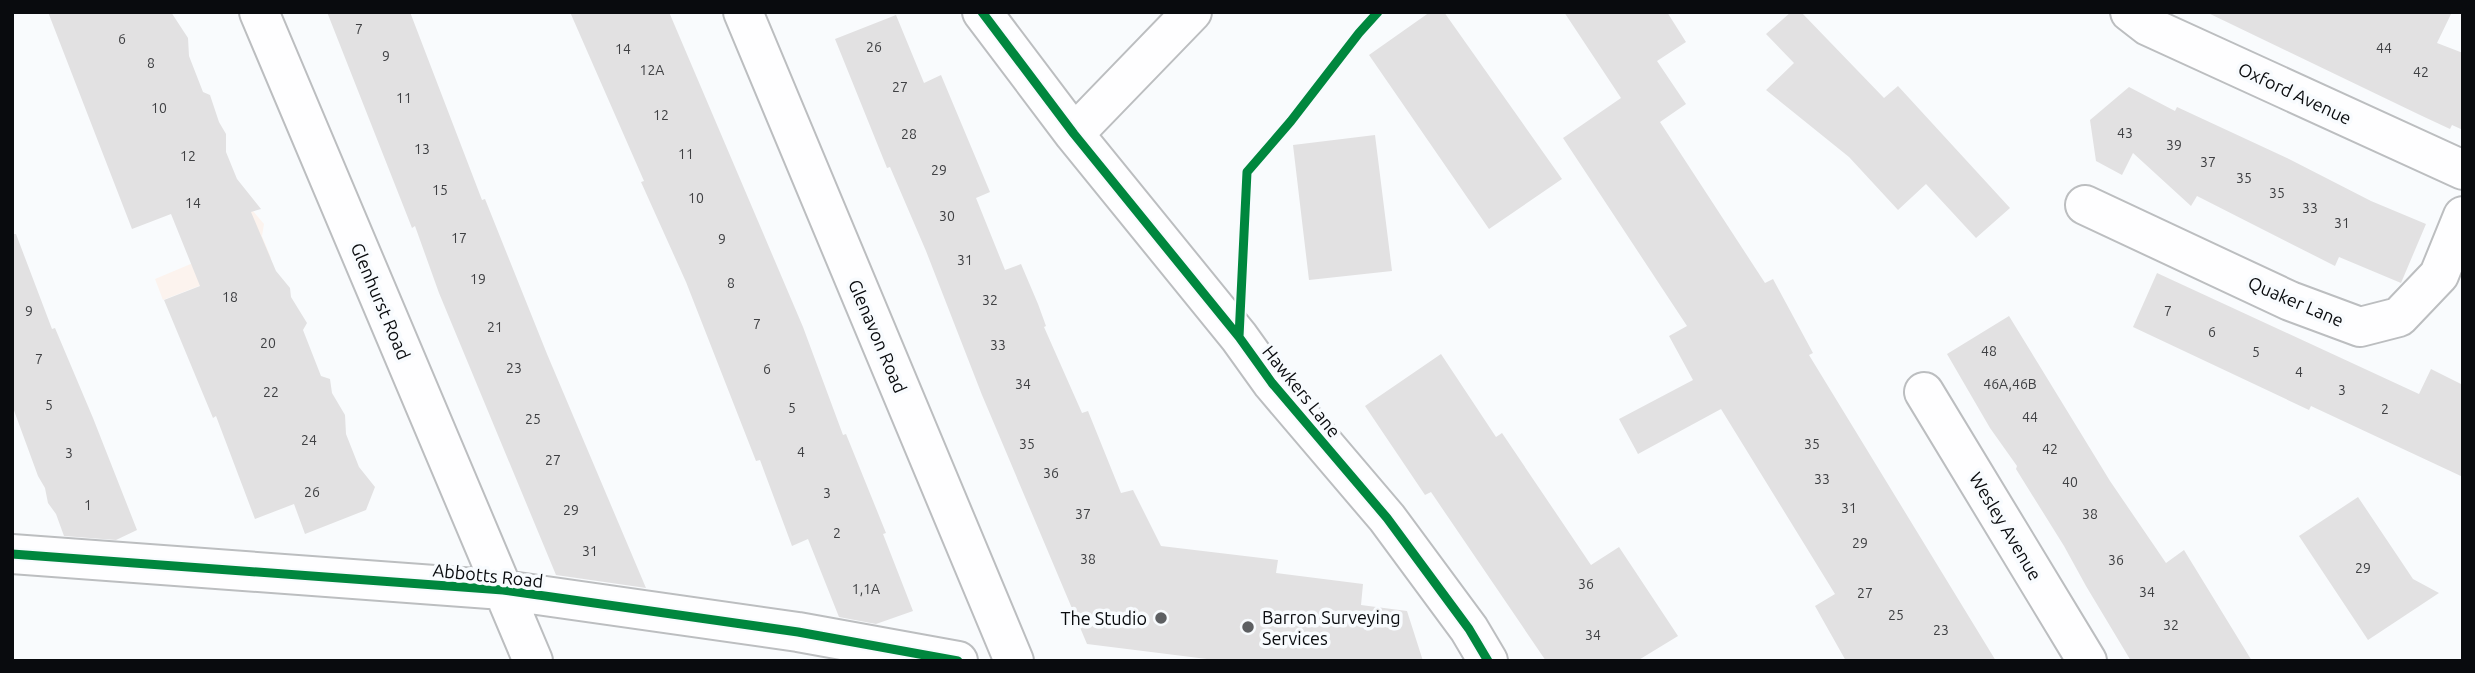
<svg xmlns="http://www.w3.org/2000/svg" width="2475" height="673" viewBox="0 0 2475 673" font-family="Ubuntu,sans-serif">
	<style>
		.commercial { fill: #fcf3ee }
		.building { fill: #e2e1e2 }
		.lines { fill: none; stroke-linecap: round; stroke-linejoin: round }
		.minor-casing { stroke: #bcbec0; stroke-width: 42 }
		.minor { stroke: #fefeff; stroke-width: 38 }
		.cycleway-casing { stroke: #f8fbfe; stroke-width: 13 }
		.cycleway { stroke: #00873e; stroke-width: 9 }
		.poi-dot { fill: #5d5f62; stroke: #f8fbfe; stroke-width: 2.5 }
		.labels { text-anchor: middle; dominant-baseline: central; stroke-width: 7; stroke-linejoin: round; paint-order: stroke }
		.number-label { font-size: 14px; fill: #3f4043 }
		.street-label { font-size: 18px; fill: #090b0e; stroke: #f8fbfe }
		.poi-label { font-size: 18px; fill: #090b0e; stroke: #f8fbfe; text-anchor: start }
	</style>
	<rect width="100%" height="100%" fill="#f9fbfd"/>
	<path class="commercial" d="M253,211L264,224L262,236L271,258L163,300L155,279L193,263L183,239Z"/>
	<path class="building" d="M48,12H171L188,38L189,56L203,92L210,95L219,122L226,134V152L237,179L261,209L251,212L276,271L290,288L291,297L307,323L303,330L321,376L330,379L332,393L345,415L346,434L359,467L375,487L366,510L305,534L294,504L255,519L216,416L213,418L164,300L200,286L171,214L132,229Z
		M327,12H410L482,200L485,199L547,354L646,588L556,575L439,293L415,226L412,228Z
		M570,12H669L803,327L843,435L846,434L886,533L883,534L913,611L876,624L839,617L808,539L792,546L760,460L756,461L686,282L641,182L644,181Z
		M1430,12H1444L1562,179L1489,229L1369,55Z
		M1564,12H1667L1686,42L1657,61L1686,104L1660,122L1765,283L1773,279L1813,353L1809,355L1996,661H1846L1815,606L1835,594L1721,409L1638,454L1619,419L1693,380L1669,336L1687,326L1563,138L1621,98Z
		M1791,12H1801L1884,98L1898,86L2010,208L1976,238L1926,184L1898,210L1849,157L1766,90L1794,63L1766,34Z
		M2206,12H2452L2437,43L2463,53V130L2452,125L2450,129L2420,115Z
		M896,15L924,83L941,75L990,192L976,198L1005,270L1021,264L1038,304L1046,326L1044,327L1082,413L1088,411L1121,493L1133,490L1161,546L1278,560L1276,573L1363,584L1361,605L1407,611L1423,661H1223L1087,644L982,395L926,251L890,167L887,168L835,39Z
		M2129,87L2175,111L2177,107L2289,159L2371,201L2426,224L2401,283L2339,257L2335,266L2197,196L2191,206L2133,153L2122,175L2096,161L2090,120Z
		M1375,135L1392,271L1309,280L1293,145Z
		M12,234H16L52,329L55,328L93,418L137,530L116,540L64,536L56,514L48,503L45,488L38,476L12,405Z
		M2157,273L2419,394L2431,369L2463,385V477L2311,406L2309,410L2133,327Z
		M2009,316L2110,481L2166,563L2184,550L2252,661H2131L2086,586L2064,546L2016,469L2017,466L1990,428L1947,354Z
		M1441,354L1496,437L1502,433L1591,565L1619,547L1678,636L1637,661H1546L1431,492L1425,495L1365,406Z
		M2358,497L2413,579L2439,593L2368,640L2299,536Z"/>
	<g class="lines">
		<g class="minor-casing">
			<path id="minor" d="M259,12L533,661
				M743,12L1014,661
				M982,12L1074,134L1239,337L1272,383L1387,518L1469,629L1488,661
				M2130,12L2148,26L2463,170
				M1074,134L1192,12
				M2085,205L2290,301L2360,327L2399,317L2439,275L2463,216
				M1924,392L2087,661
				M12,554L503,590L798,632L958,661"/>
		</g>
		<use href="#minor" class="minor"/>
		<g class="cycleway-casing">
			<path id="cycleway" d="M982,12L1074,134L1239,337L1272,383L1387,518L1469,629L1488,661
				M1239,337L1247,172L1291,121L1359,33L1378,12
				M12,554L503,590L798,632L958,661"/>
		</g>
		<use href="#cycleway" class="cycleway"/>
	</g>
	<g class="poi-dot">
		<circle cx="1161" cy="618" r="7"/>
		<circle cx="1248" cy="627" r="7"/>
	</g>
	<g class="labels">
		<g class="number-label">
			<text x="359" y="29">7</text>
			<text x="122" y="39">6</text>
			<text x="874" y="47">26</text>
			<text x="2384" y="48">44</text>
			<text x="623" y="49">14</text>
			<text x="386" y="56">9</text>
			<text x="151" y="63">8</text>
			<text x="652" y="70">12A</text>
			<text x="2421" y="72">42</text>
			<text x="900" y="87">27</text>
			<text x="404" y="98">11</text>
			<text x="159" y="108">10</text>
			<text x="661" y="115">12</text>
			<text x="2125" y="133">43</text>
			<text x="909" y="134">28</text>
			<text x="2174" y="145">39</text>
			<text x="422" y="149">13</text>
			<text x="686" y="154">11</text>
			<text x="188" y="156">12</text>
			<text x="2208" y="162">37</text>
			<text x="939" y="170">29</text>
			<text x="2244" y="178">35</text>
			<text x="440" y="190">15</text>
			<text x="2277" y="193">35</text>
			<text x="696" y="198">10</text>
			<text x="193" y="203">14</text>
			<text x="2310" y="208">33</text>
			<text x="947" y="216">30</text>
			<text x="2342" y="223">31</text>
			<text x="459" y="238">17</text>
			<text x="722" y="239">9</text>
			<text x="965" y="260">31</text>
			<text x="478" y="279">19</text>
			<text x="731" y="283">8</text>
			<text x="230" y="297">18</text>
			<text x="990" y="300">32</text>
			<text x="29" y="311">9</text>
			<text x="2168" y="311">7</text>
			<text x="757" y="324">7</text>
			<text x="495" y="327">21</text>
			<text x="2212" y="332">6</text>
			<text x="268" y="343">20</text>
			<text x="998" y="345">33</text>
			<text x="1989" y="351">48</text>
			<text x="2256" y="352">5</text>
			<text x="39" y="359">7</text>
			<text x="514" y="368">23</text>
			<text x="767" y="369">6</text>
			<text x="2299" y="372">4</text>
			<text x="1023" y="384">34</text>
			<text x="2010" y="384">46A,46B</text>
			<text x="2342" y="390">3</text>
			<text x="271" y="392">22</text>
			<text x="49" y="405">5</text>
			<text x="792" y="408">5</text>
			<text x="2385" y="409">2</text>
			<text x="2030" y="417">44</text>
			<text x="533" y="419">25</text>
			<text x="309" y="440">24</text>
			<text x="1027" y="444">35</text>
			<text x="1812" y="444">35</text>
			<text x="2050" y="449">42</text>
			<text x="801" y="452">4</text>
			<text x="69" y="453">3</text>
			<text x="553" y="460">27</text>
			<text x="1051" y="473">36</text>
			<text x="1822" y="479">33</text>
			<text x="2070" y="482">40</text>
			<text x="312" y="492">26</text>
			<text x="827" y="493">3</text>
			<text x="88" y="505">1</text>
			<text x="1849" y="508">31</text>
			<text x="571" y="510">29</text>
			<text x="1083" y="514">37</text>
			<text x="2090" y="514">38</text>
			<text x="837" y="533">2</text>
			<text x="1860" y="543">29</text>
			<text x="590" y="551">31</text>
			<text x="1088" y="559">38</text>
			<text x="2116" y="560">36</text>
			<text x="2363" y="568">29</text>
			<text x="1586" y="584">36</text>
			<text x="866" y="589">1,1A</text>
			<text x="2147" y="592">34</text>
			<text x="1865" y="593">27</text>
			<text x="1896" y="615">25</text>
			<text x="2171" y="625">32</text>
			<text x="1941" y="630">23</text>
			<text x="1593" y="635">34</text>
		</g>
		<g class="street-label">
			<text transform="translate(2295 93) rotate(25)">Oxford Avenue</text>
			<text transform="translate(381 301) rotate(67)">Glenhurst Road</text>
			<text transform="translate(2296 301) rotate(23)">Quaker Lane</text>
			<text transform="translate(878 336) rotate(67)">Glenavon Road</text>
			<text transform="translate(1302 391) rotate(51)">Hawkers Lane</text>
			<text transform="translate(2006 526) rotate(59)">Wesley Avenue</text>
			<text transform="translate(488 575) rotate(6)">Abbotts Road</text>
		</g>
		<g class="poi-label">
			<text x="1262" y="617">Barron Surveying<tspan x="1262" dy="21">Services</tspan></text>
			<text x="1147" y="618" text-anchor="end">The Studio</text>
		</g>
	</g>
	<rect width="2475" height="673" fill="none" stroke="#090b0e" stroke-width="28"/>
</svg>
